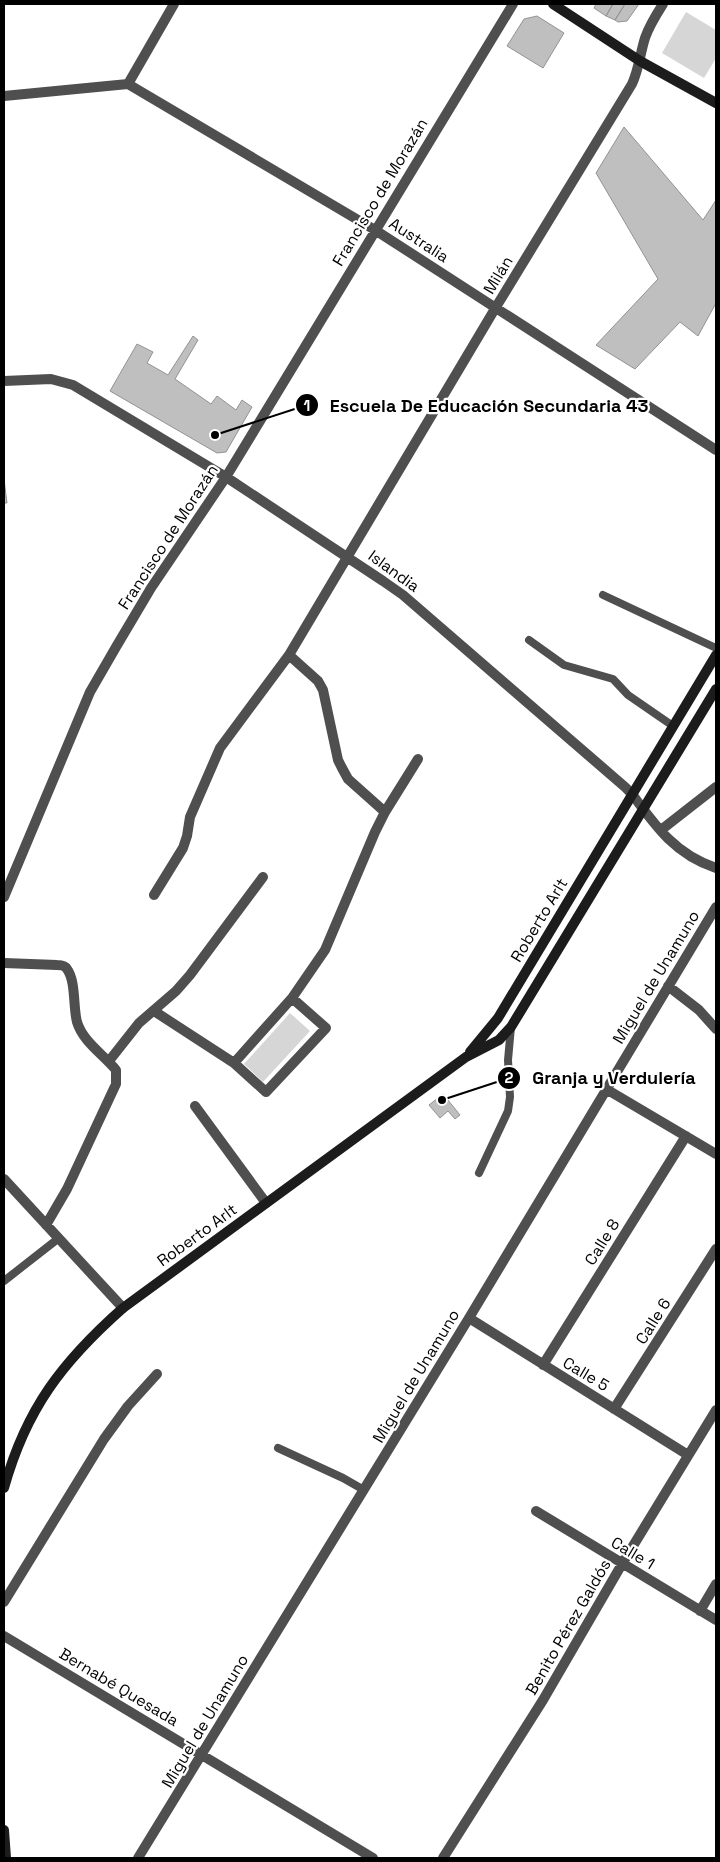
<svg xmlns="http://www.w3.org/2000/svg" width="720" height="1862" viewBox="0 0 720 1862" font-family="'Space Grotesk',sans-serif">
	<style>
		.green { fill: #d6d6d6 }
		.building { fill: #bfbfbf; stroke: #939393 }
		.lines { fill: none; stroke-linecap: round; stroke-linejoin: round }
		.lane { stroke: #4f4f4f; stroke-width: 8 }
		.street { stroke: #4f4f4f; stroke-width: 10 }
		.secondary { stroke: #1c1c1c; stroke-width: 10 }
		.labels { text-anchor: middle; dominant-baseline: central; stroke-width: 4.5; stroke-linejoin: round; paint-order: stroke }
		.street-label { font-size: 16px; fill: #000; stroke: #fff }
		.leader { fill: none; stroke: #000; stroke-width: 2 }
		.callout-dot { fill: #000; stroke: #fff; stroke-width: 2 }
		.mark-label { font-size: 15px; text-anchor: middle; font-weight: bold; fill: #fff }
		.callout-label { font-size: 18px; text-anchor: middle; font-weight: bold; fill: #000; stroke: #fff; stroke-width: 4.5; stroke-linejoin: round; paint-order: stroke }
	</style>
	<rect width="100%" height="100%" fill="#fff"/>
	<path class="green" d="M686,12L716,30V58L704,78L662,53Z
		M290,1013L310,1031L263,1082L244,1064Z"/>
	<path class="building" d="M596,4H613L606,16L594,8Z
		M613,4H625L615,20L606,16Z
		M625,4H639L627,21L618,22L615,20Z
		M537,16L564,33L543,68L507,46L524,19Z
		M624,127L703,220L716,200V303L698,336L680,322L635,369L596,345L658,279L596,173Z
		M193,336L198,340L175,379L211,404L217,396L236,410L242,400L252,407L226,452L217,453L110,391L137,344L153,352L147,363L168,375Z
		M4,479L7,503H4Z
		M443,1094L460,1115L455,1119L448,1111L440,1118L429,1105Z"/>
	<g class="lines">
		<path class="lane" d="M603,595L716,648
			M529,640L564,665L613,679L628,695L673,726
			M479,1173L508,1111L510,1097L508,1060L511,1027
			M4,1281L59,1238
			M278,1448L343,1478L364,1490"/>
		<path class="street" d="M128,84L174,4
			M4,96L128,84L375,230L716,450
			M4,381L51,379L73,385L226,477L383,581L403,595L625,787L632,794C656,827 676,855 716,868
			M289,655L318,681L323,690L338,760L342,768L348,779L385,812
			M661,830L716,787
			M154,895L183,848L187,836L190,817L220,748L289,655L496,307L632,84C639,69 640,54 645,38C649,26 656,15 663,4
			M4,897L90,692L116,647L151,588L226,477L513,4
			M4,963L57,965C60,965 65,965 67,969C76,981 73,1007 77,1022C83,1042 104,1055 116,1070V1084L67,1189L46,1225
			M668,986L699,1010L716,1029
			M154,1011L234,1063L266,1092L326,1028L292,998
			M109,1061L139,1023L176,991L190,975L263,877
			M234,1063L292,998L325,950L375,832L385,812L418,759
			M606,1089L716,1154
			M195,1106L266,1203
			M4,1179L123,1308
			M469,1318L688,1455
			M543,1365L686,1136
			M614,1409L716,1249
			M536,1511L716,1620
			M4,1602L104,1439L128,1406L157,1374
			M700,1611L716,1584
			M4,1636L373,1858
			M138,1858L469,1318L716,907
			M443,1858L543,1700L622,1564L716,1410"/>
		<path class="secondary" d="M553,4L640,61L716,103
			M470,1052L498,1018L716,655
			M4,1488C26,1409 62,1362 123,1308L466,1057L499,1040L511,1027L716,689
			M4,1830L6,1858"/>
	</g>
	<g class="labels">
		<g class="street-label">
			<text transform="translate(380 192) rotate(-59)">Francisco de Morazán</text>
			<text transform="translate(419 240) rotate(33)">Australia</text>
			<text transform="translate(498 275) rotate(-59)">Milán</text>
			<text transform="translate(168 537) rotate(-57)">Francisco de Morazán</text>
			<text transform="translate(394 571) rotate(36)">Islandia</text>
			<text transform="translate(539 920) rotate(-59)">Roberto Arlt</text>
			<text transform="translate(656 977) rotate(-59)">Miguel de Unamuno</text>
			<text transform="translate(197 1235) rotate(-36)">Roberto Arlt</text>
			<text transform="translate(602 1242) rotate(-58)">Calle 8</text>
			<text transform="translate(653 1321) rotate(-58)">Calle 6</text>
			<text transform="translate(586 1374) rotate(31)">Calle 5</text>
			<text transform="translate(416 1376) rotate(-59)">Miguel de Unamuno</text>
			<text transform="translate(633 1553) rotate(31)">Calle 1</text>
			<text transform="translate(568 1627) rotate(-60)">Benito Pérez Galdós</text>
			<text transform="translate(119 1687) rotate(31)">Bernabé Quesada</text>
			<text transform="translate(205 1721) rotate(-59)">Miguel de Unamuno</text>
		</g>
	</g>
	<path class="leader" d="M215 435L307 405M442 1100L509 1078"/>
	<g class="callout-dot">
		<circle cx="215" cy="435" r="5"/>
		<circle cx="442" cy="1100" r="5"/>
		<circle cx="307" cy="405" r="12"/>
		<circle cx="509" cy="1078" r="12"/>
	</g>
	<g class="mark-label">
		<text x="307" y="411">1</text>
		<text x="509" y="1083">2</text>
	</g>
	<g class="callout-label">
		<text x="489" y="412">Escuela De Educación Secundaria 43</text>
		<text x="614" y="1084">Granja y Verdulería</text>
	</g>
	<rect width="720" height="1862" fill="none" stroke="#000000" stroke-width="10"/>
</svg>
